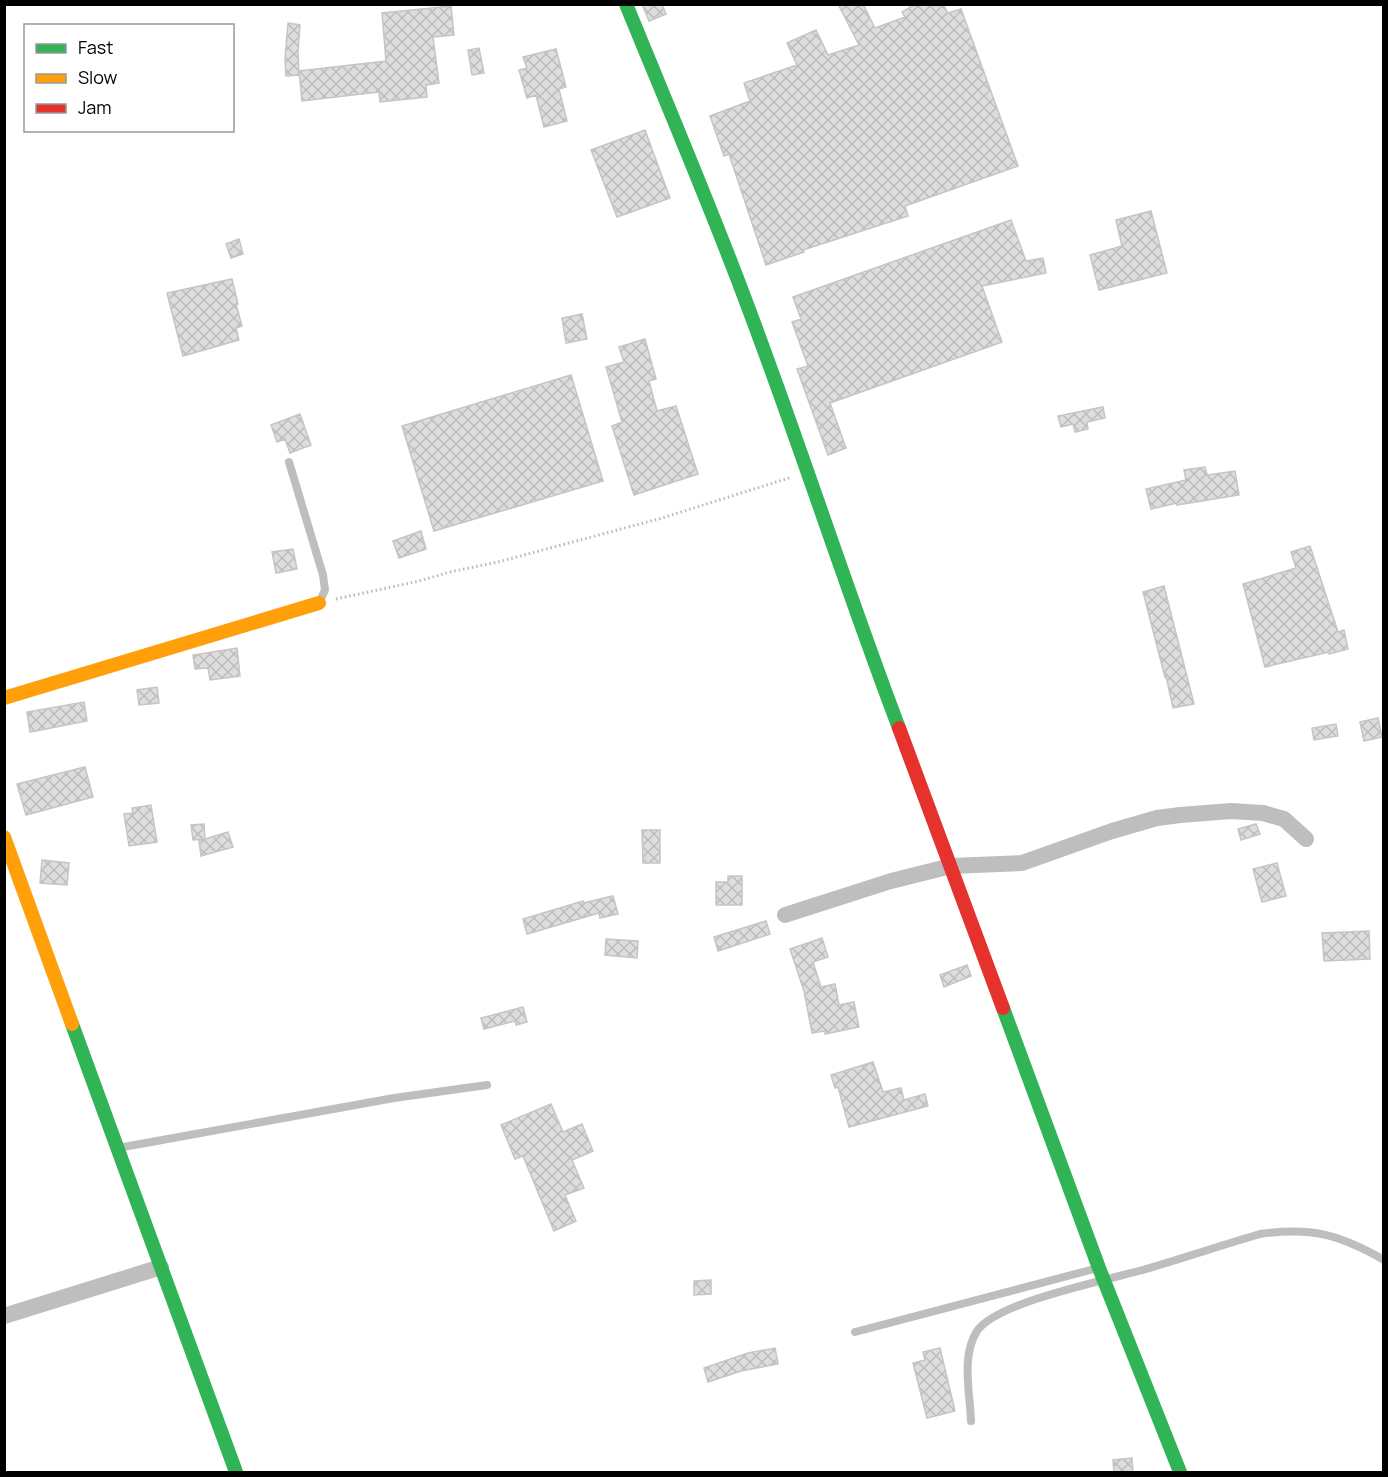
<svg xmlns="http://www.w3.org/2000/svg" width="1388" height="1477" viewBox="0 0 1388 1477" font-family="Manrope,sans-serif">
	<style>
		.building { fill: url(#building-cross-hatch); stroke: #c5c5c5; stroke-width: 1.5 }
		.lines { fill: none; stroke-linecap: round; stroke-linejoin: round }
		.path { stroke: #b8b8b8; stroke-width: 3; stroke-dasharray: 1.5 3; stroke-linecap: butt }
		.lane { stroke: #bebebe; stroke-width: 8 }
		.street { stroke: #bebebe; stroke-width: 16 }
		.fast { stroke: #30b455; stroke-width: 14 }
		.slow { stroke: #ff9f0a; stroke-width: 14 }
		.jam { stroke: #e5322d; stroke-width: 14 }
	</style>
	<defs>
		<pattern id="building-cross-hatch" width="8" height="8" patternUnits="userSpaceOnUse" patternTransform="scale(1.5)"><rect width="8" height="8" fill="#ddd"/><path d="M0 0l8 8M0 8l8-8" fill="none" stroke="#bcbcbc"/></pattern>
	</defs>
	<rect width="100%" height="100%" fill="#fff"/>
	<path class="building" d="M642,4H662L666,14L649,21Z
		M838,4H863L875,28L905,17L902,12L915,4H943L948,13L961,9L1018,166L905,206L908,216L803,250L804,252L766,265L729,154L724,156L710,116L750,101L744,83L797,65L787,43L816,30L828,55L859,45Z
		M451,6L454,35L433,37L439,83L426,85L427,97L380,102L379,92L302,101L299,71L386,61L382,13Z
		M288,23L300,25L298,51L299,75L286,76L285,59Z
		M479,48L484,73L472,75L468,50Z
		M556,49L566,87L559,89L567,121L544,127L536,95L527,98L519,70L527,68L523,57Z
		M645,130L670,198L617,217L591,150Z
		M1151,211L1167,273L1099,290L1090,255L1122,246L1116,220Z
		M1011,220L1026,261L1043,258L1046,273L982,286L1002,342L830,403L846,448L828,455L797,369L808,366L792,322L801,319L793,297Z
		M239,239L243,254L231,258L226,244Z
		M232,279L238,304H236L242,326L236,328L239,340L183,356L167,293Z
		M582,314L587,339L566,343L562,318Z
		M645,339L656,379L649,381L657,411L676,406L698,474L634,495L612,426L622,422L606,367L624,362L619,347Z
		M571,375L603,481L434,531L402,426Z
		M1103,407L1105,418L1087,422L1088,429L1075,432L1073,424L1061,427L1058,416Z
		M300,414L311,445L290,453L285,439L277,442L271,425Z
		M1205,467L1207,475L1235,471L1239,495L1177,505V503L1151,509L1146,489L1186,480L1184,470Z
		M421,531L426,549L399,558L393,541Z
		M1310,546L1338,632L1344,630L1348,649L1329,654V652L1265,667L1243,584L1296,568L1291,552Z
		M293,549L297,569L276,573L272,552Z
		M1164,586L1194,704L1173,708L1166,676L1165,677L1143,592Z
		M237,648L240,676L210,680L208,668L195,669L193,655Z
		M157,687L159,703L139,705L137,690Z
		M84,702L87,721L30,732L27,712Z
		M1378,718L1382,737L1364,741L1360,722Z
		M1336,724L1338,736L1314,740L1312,728Z
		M85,767L93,797L26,815L17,784Z
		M151,805L157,842L129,846L124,814L133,813L132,808Z
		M204,824L205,839L228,832L233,847L201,856L199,841L203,839L193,840L191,825Z
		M1256,824L1260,834L1241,840L1238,829Z
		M642,830H660V863H643Z
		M42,860L69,863L67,885L40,883Z
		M1277,863L1286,896L1262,902L1253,869Z
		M728,876H742V905H716V882H728Z
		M613,896L618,914L600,918L599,913L527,934L523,919L583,901V903Z
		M766,921L770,934L718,951L714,937Z
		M1369,931L1370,959L1324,961L1322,933Z
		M822,938L828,957L813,962L821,987L835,984L839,1005L854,1002L859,1027L825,1034V1031L812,1033L804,991L790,949Z
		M606,939L638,941L637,958L605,955Z
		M967,965L971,976L944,987L940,975Z
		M523,1007L527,1022L516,1025L515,1021L484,1029L481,1018Z
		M873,1062L883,1092L901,1088L904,1100L925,1094L928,1106L849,1127L838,1087L835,1088L831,1075Z
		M551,1104L563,1132L582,1124L593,1151L572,1160L584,1188L565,1195L576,1221L554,1231L523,1156L515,1159L501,1125Z
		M711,1280V1294L694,1295V1281Z
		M775,1348L778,1364L741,1371L708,1382L704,1368L748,1353Z
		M940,1348L955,1411L927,1418L913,1363L925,1360L923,1352Z
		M1132,1458L1133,1473H1114L1113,1460Z"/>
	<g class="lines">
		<path class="path" d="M336,599L419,581L450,572L498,562L662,518L792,477"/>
		<path class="lane" d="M289,462L323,575L325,590L319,603
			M118,1148L394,1098L487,1085
			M855,1332L1098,1268
			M971,1421C970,1393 961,1356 977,1331C998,1301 1109,1280 1146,1269C1184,1258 1222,1245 1260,1234C1311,1227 1339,1234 1384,1260"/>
		<path class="street" d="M785,915L891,881L951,866L1022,863L1112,831L1157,818L1180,815L1231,811L1263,813L1284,819L1306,839
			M4,1316L161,1267"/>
		<path class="fast" d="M626,4C666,102 708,200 745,299C799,441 845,586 899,728
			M1003,1008L1099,1268L1180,1472
			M72,1024L236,1472"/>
		<path class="slow" d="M4,698L319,603
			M4,837L72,1024"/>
		<path class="jam" d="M899,728L1003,1008"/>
	</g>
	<rect width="1388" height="1477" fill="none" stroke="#000000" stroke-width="12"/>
	<rect x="24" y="24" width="210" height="108" fill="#ffffff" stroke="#999999" stroke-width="1.5"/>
	<rect x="36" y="44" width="30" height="9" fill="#30b455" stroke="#999999" stroke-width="1.5"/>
	<text x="78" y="54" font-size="18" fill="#000000">Fast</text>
	<rect x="36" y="74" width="30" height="9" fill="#ff9f0a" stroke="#999999" stroke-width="1.5"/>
	<text x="78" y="84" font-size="18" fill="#000000">Slow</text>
	<rect x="36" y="104" width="30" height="9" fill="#e5322d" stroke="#999999" stroke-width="1.5"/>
	<text x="78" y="114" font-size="18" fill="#000000">Jam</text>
</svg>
